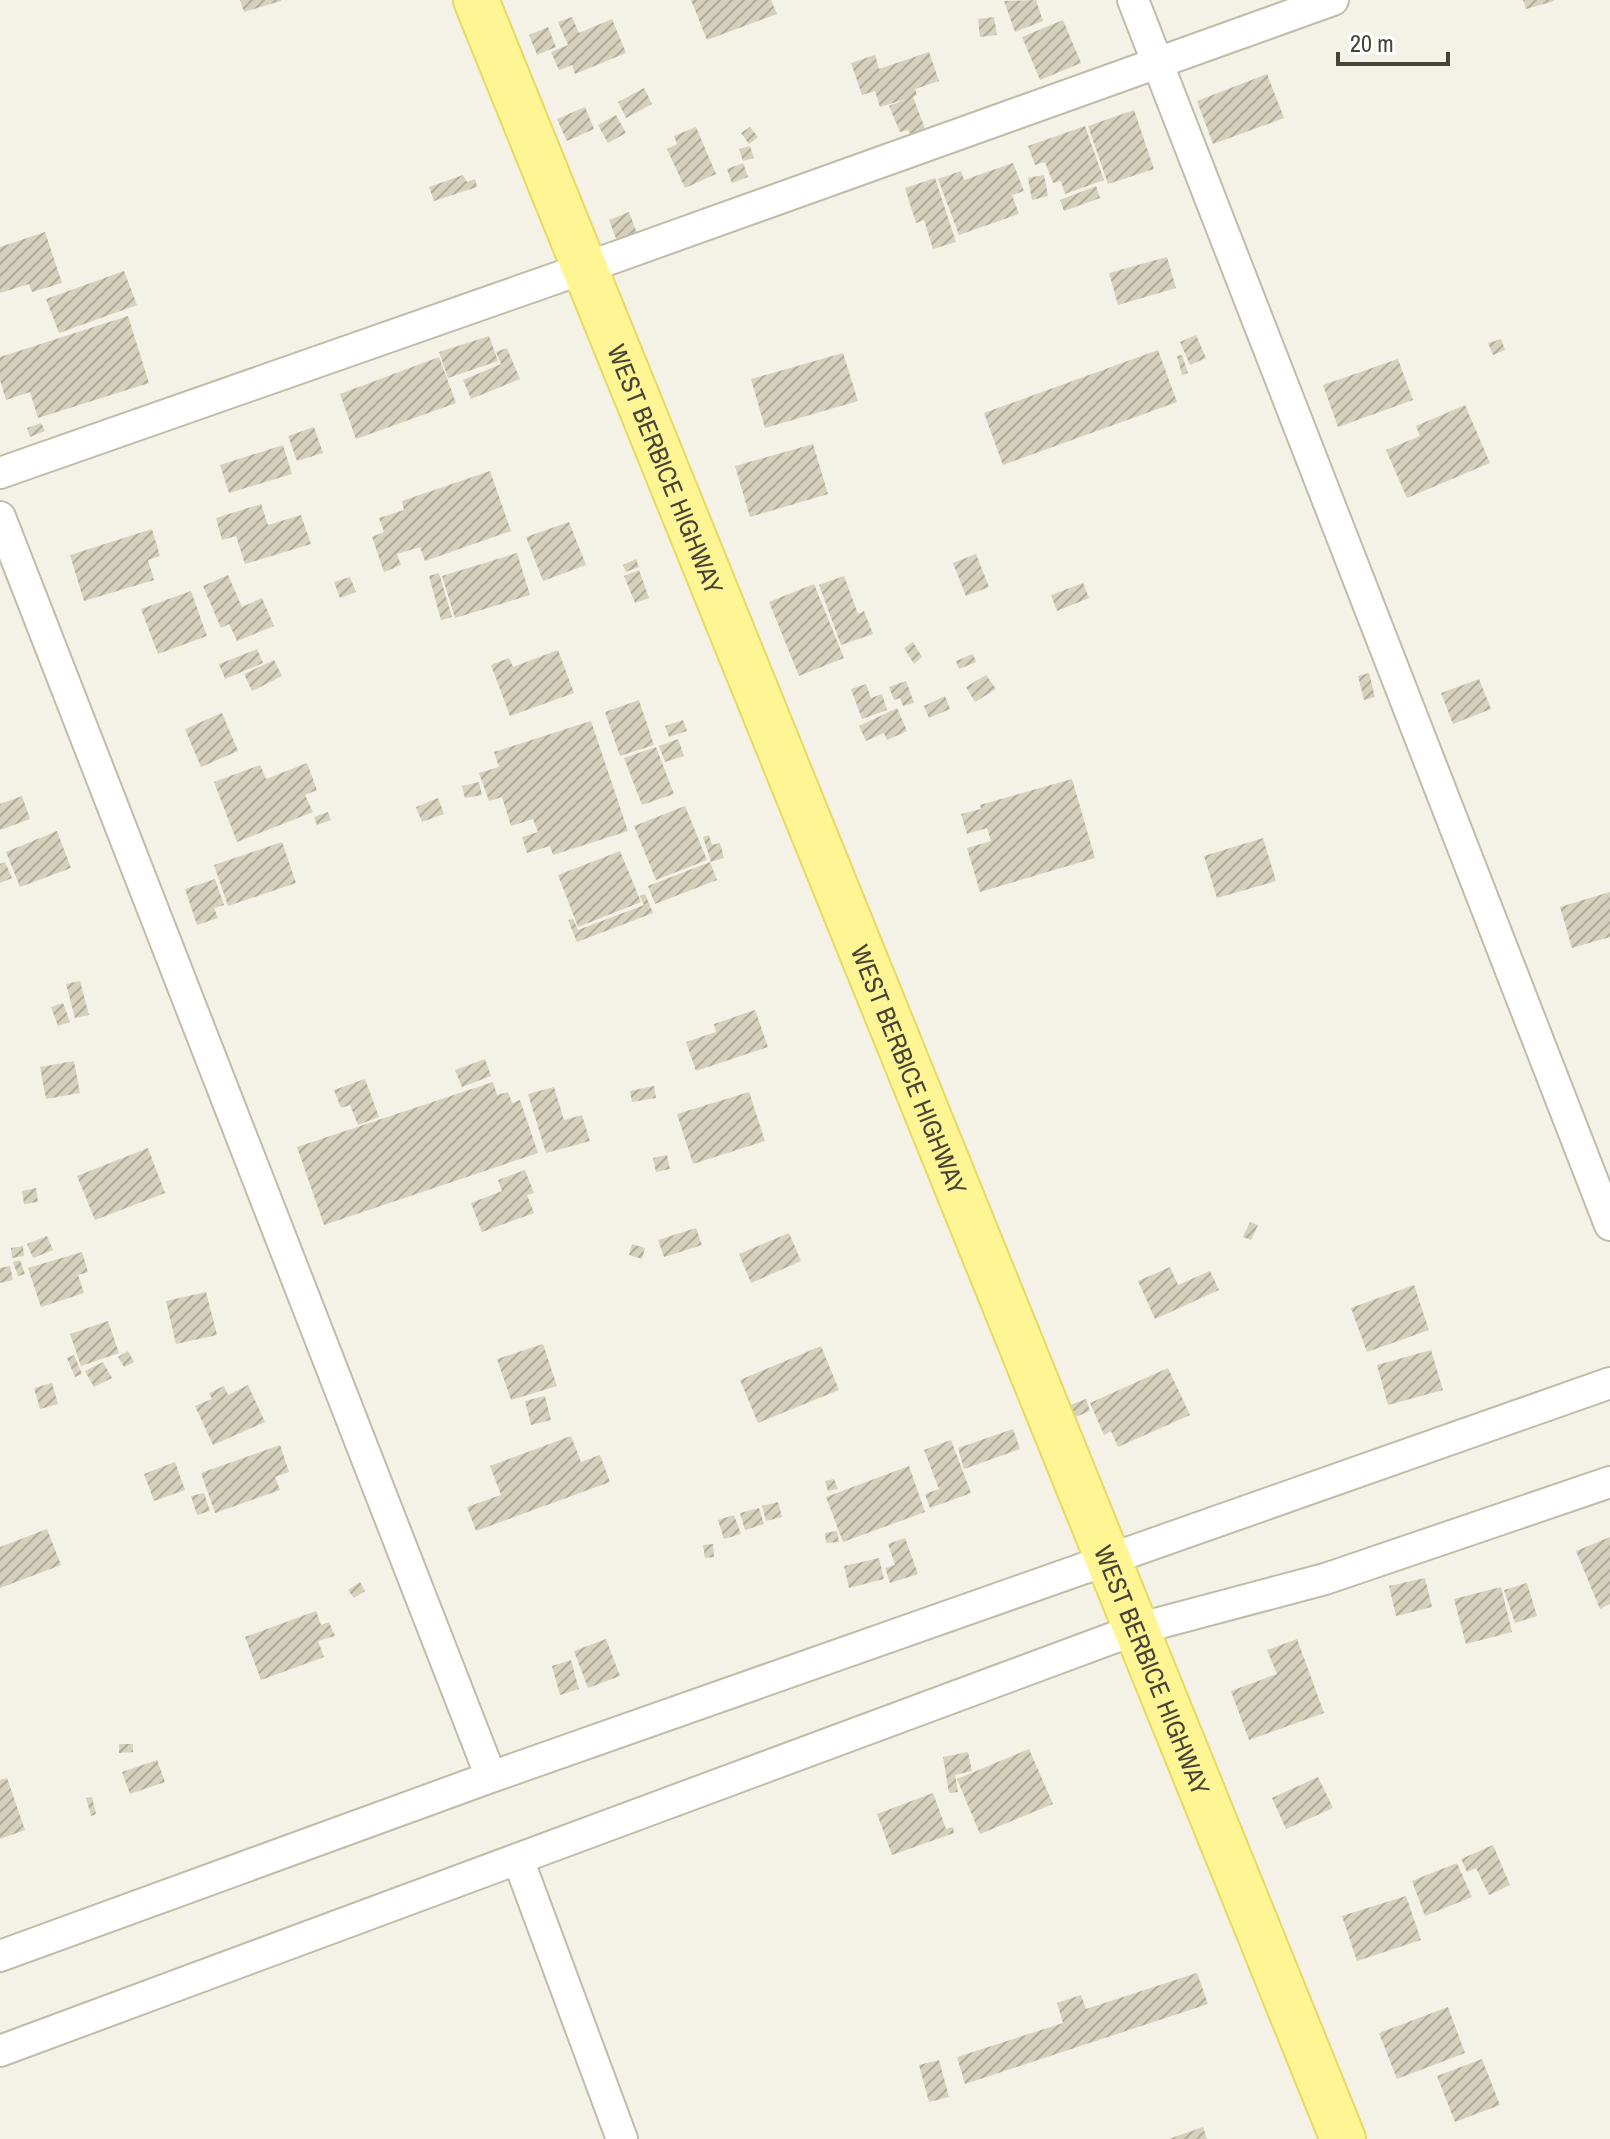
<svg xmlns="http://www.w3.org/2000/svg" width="1610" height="2139" viewBox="0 0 1610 2139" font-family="'Archivo Narrow',sans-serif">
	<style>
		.building { fill: url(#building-hatch) }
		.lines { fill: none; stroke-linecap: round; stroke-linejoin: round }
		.street-casing { stroke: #c0bca9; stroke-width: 34 }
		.primary-casing { stroke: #e8d961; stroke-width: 48 }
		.street { stroke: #fff; stroke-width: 30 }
		.primary { stroke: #fff595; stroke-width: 44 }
		.labels { text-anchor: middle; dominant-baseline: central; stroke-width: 7; stroke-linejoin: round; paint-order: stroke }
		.street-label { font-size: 26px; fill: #474436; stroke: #fff }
	</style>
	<defs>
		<pattern id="building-hatch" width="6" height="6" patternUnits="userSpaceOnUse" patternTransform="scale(2)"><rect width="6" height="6" fill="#d6d1bc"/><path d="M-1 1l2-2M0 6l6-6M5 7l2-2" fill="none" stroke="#afab9a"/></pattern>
	</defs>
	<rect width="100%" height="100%" fill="#f4f2e7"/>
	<path class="building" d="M240,0H281V1L244,12Z
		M691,0H771L777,14L707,40Z
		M1036,0L1043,21L1015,32L1004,1Z
		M1523,0H1554V1L1526,9Z
		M572,17L579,33L612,19L626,53L575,74L572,65L559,70L551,52L568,45L558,22Z
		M994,17L997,35L980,37L978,19Z
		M1063,20L1081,63L1040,80L1022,37Z
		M548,27L556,47L537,55L529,35Z
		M929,52L939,81L915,89L917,95L913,97L926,131L911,137L908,130L900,132L889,106L906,99L880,107L875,91L862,95L851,63L875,55L879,69Z
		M1267,74L1284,118L1213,144L1197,101Z
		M644,88L652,104L626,118L618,102Z
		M585,107L594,129L567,141L557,119Z
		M1134,110L1154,169L1108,184L1088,126Z
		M616,115L626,133L608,143L598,125Z
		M1085,126L1104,180L1065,194L1061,181L1053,183L1045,162L1035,165L1028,146Z
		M696,127L716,174L685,188L667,149L677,144L674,136Z
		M750,127L758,137L749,144L741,133Z
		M750,146L754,158L743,161L739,149Z
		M743,163L748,177L732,183L727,169Z
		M1013,163L1024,191L1012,195L1019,214L959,235L938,179L961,171L964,180Z
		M463,175L467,182L475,179L477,187L434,201L429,187Z
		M1044,175L1048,196L1032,200L1028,178Z
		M935,178L956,242L933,249L924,220L916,223L905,188Z
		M1096,186L1100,198L1064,211L1060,200Z
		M629,212L637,233L617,241L609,220Z
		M45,232L62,283L32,292L29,284L0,293V247Z
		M1167,257L1176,288L1118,305L1109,273Z
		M124,271L137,305L59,333L46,299Z
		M128,316L149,383L38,418L30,392L6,400L0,380V357Z
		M1196,335L1206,358L1190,365L1180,342Z
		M489,336L498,361L448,378L439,352Z
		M1501,339L1505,350L1493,355L1488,343Z
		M507,348L520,379L471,399L463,380L501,364L496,352Z
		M1158,350L1177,402L1003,465L984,413Z
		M843,353L858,401L765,428L751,379Z
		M1182,355L1188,373L1182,375L1177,356Z
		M439,357L456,403L356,439L340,394Z
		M1398,359L1413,400L1338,427L1323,385Z
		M1465,405L1490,463L1407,498L1386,450L1420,436L1416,426Z
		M41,423L45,431L30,437L27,428Z
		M314,427L323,453L297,461L288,436Z
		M813,444L828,494L750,517L735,466Z
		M283,445L292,474L229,493L220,465Z
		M490,471L511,531L425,561L420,547L397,554L401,565L384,572L372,537L384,532L379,518L404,510L402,501Z
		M261,504L268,525L301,515L311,544L245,564L236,536L222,540L216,518Z
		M569,522L586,565L543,581L526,537Z
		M152,529L160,556L148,560L154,580L84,601L70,555Z
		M517,553L530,595L455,618L442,576Z
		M976,554L989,587L966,596L953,563Z
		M636,559L639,567L626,572L623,565Z
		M639,570L649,598L635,603L624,576Z
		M439,573L452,617L441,620L429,576Z
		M228,575L242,607L262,598L274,626L237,641L229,624L221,628L203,586Z
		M844,576L858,614L864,611L873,634L841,645L819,585Z
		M350,577L356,592L340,598L334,582Z
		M1083,583L1089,598L1057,611L1051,595Z
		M814,584L844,658L799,676L769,602Z
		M191,591L207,636L158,654L141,609Z
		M913,642L922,657L914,664L904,648Z
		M257,649L263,663L225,679L219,664Z
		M558,650L574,693L510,716L491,665L509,658L513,667Z
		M973,654L976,662L959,669L956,661Z
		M274,660L282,676L252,691L244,674Z
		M1369,673L1375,697L1364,700L1358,676Z
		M986,675L996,689L975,702L966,687Z
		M1479,679L1491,709L1453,724L1441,693Z
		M906,681L914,703L903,706L900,698L894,700L889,687Z
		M866,684L871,698L882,694L887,710L862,719L851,689Z
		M945,696L950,709L929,718L924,706Z
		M639,700L654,745L620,756L605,712Z
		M897,708L907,731L887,740L884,733L866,741L859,726Z
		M222,713L238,751L201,767L185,729Z
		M683,720L687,731L669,737L665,726Z
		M591,721L628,831L553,855L550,846L527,853L522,837L538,832L533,819L511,826L502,797L489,801L479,773L499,767L494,752Z
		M678,739L684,756L665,762L659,746Z
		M656,747L674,794L642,805L624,758Z
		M307,763L317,790L305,795L313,812L237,842L214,782L260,765L266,779Z
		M1072,779L1095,858L980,892L967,848L991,841L987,828L967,834L961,814L981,809L980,805Z
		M479,782L482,795L465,798L462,786Z
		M22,796L30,819L0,830V804Z
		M438,798L444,814L422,822L416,807Z
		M685,806L707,860L656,880L634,826Z
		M328,812L331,820L317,825L314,817Z
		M57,831L71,868L20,887L6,852Z
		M709,835L712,845L720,843L724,858L711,862L703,837Z
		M1263,838L1276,881L1217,898L1204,856Z
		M282,842L296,883L228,906L214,865Z
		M620,851L641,902L578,927L558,875Z
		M5,862L12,878L0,883V864Z
		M710,862L717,880L655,904L648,886Z
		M215,879L224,905L214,908L218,918L197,925L185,889Z
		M1610,892V937L1572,948L1560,907Z
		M645,894L653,913L577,942L568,920L573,919L578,930L644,905L640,896Z
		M80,981L89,1015L75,1018L66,984Z
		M63,1003L70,1022L58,1026L51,1007Z
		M755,1010L768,1047L696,1071L686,1042L716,1032L714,1024Z
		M485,1059L491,1076L462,1087L455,1070Z
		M74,1061L80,1093L46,1099L40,1067Z
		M365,1079L379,1117L358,1125L350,1105L341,1108L334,1090Z
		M493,1082L497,1095L508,1092L512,1103L520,1100L538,1153L324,1225L297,1147Z
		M654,1086L656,1098L632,1102L630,1091Z
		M554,1087L564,1120L582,1115L590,1141L546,1153L528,1094Z
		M749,1092L765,1141L693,1164L677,1114Z
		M148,1148L165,1193L95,1220L77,1176Z
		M667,1155L670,1169L656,1172L653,1158Z
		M525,1170L534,1193L527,1195L534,1213L482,1232L471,1203L502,1191L498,1180Z
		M36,1188L38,1202L24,1204L22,1191Z
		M1250,1222L1258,1225L1251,1240L1243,1237Z
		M696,1228L702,1245L664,1257L658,1240Z
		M789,1233L801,1261L751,1283L739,1254Z
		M47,1236L53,1250L33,1258L27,1244Z
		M632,1244L645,1248L642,1259L629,1255Z
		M23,1246L24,1256L12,1258L11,1248Z
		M82,1252L88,1272L78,1275L84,1293L41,1307L28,1268Z
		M20,1260L25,1274L18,1276L13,1262Z
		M10,1266L13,1280L0,1283V1268Z
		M1170,1267L1178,1285L1210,1271L1219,1290L1155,1319L1138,1281Z
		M1414,1285L1429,1330L1367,1352L1351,1308Z
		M206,1292L217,1335L176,1344L166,1301Z
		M108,1321L119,1353L81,1366L70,1334Z
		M543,1344L557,1386L511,1400L497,1359Z
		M821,1346L839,1390L758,1423L740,1380Z
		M1431,1350L1443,1390L1388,1405L1377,1365Z
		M128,1351L134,1362L124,1367L118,1357Z
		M74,1355L82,1374L75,1377L67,1358Z
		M103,1362L112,1378L94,1387L85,1371Z
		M1168,1368L1190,1415L1118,1447L1111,1431L1104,1435L1090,1403Z
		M52,1383L58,1404L40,1409L34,1388Z
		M248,1385L265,1422L213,1445L195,1406L212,1399L209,1393L224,1386L228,1395Z
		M545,1396L551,1420L531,1425L525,1401Z
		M1086,1399L1090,1411L1073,1418L1068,1406Z
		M1013,1429L1020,1449L964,1469L958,1448Z
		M571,1436L581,1462L600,1455L610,1482L476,1531L467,1507L501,1495L490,1466Z
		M951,1440L971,1493L930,1508L925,1494L939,1489L924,1450Z
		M280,1445L289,1472L275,1477L280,1490L215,1513L201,1473Z
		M175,1462L185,1490L154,1501L144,1474Z
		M909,1466L925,1512L843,1542L826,1497Z
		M834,1479L838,1489L828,1491L825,1481Z
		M204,1493L210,1511L197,1515L191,1496Z
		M778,1502L782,1517L766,1521L762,1506Z
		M759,1508L764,1524L745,1530L740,1513Z
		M734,1515L741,1534L724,1539L718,1520Z
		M47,1529L61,1565L0,1588V1547Z
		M837,1531L839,1542L826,1543L825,1533Z
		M1610,1537V1604L1600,1609L1576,1551Z
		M905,1538L918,1574L890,1583L885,1568L895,1565L888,1544Z
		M713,1544L714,1557L705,1558L703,1545Z
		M879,1558L884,1579L849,1588L844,1566Z
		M1425,1578L1432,1607L1396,1616L1389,1586Z
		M360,1582L365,1591L354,1598L348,1590Z
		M1527,1583L1537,1616L1515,1623L1504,1590Z
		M1501,1587L1512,1632L1466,1644L1454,1599Z
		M316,1611L321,1625L329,1622L335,1636L318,1641L324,1657L261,1680L245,1637Z
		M606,1639L620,1676L588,1688L574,1651Z
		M1297,1639L1324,1713L1249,1740L1231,1691L1277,1674L1267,1650Z
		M571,1660L579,1689L560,1695L552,1666Z
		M119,1744H133V1752L119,1753Z
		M1029,1749L1053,1804L980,1834L957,1779Z
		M968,1752L972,1771L955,1775L958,1792L949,1793L943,1757Z
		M157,1760L165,1782L130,1794L122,1772Z
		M1318,1777L1333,1808L1286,1829L1272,1798Z
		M7,1778L25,1830L0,1839V1780Z
		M933,1793L946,1829L953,1827L954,1833L892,1855L877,1814Z
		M92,1797L96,1814L91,1816L86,1798Z
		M1493,1845L1510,1885L1489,1895L1476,1868L1467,1872L1461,1859Z
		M1457,1863L1472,1897L1425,1916L1412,1881Z
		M1406,1896L1421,1940L1357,1961L1342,1916Z
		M1197,1973L1208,2004L965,2084L957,2057L1063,2023L1057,2003L1081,1995L1086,2009Z
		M1448,2007L1465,2053L1397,2079L1379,2033Z
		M1482,2059L1500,2105L1455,2122L1437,2076Z
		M939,2060L949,2097L929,2102L919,2065Z
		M1203,2127L1207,2139H1169Z"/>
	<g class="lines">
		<g class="street-casing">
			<path id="street" d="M1133,0L1610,1225
				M0,473L585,268L1333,0
				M0,517L491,1777
				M518,1859L622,2139
				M0,1956L491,1777L1610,1383
				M0,2051L1137,1629L1325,1579L1610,1482"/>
		</g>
		<g class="primary-casing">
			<g id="primary">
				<path id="s1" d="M476,0L1343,2139"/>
			</g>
		</g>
		<use href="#street" class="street"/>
		<use href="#primary" class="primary"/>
	</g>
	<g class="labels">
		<g class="street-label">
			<text stroke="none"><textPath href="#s1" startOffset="506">WEST BERBICE HIGHWAY</textPath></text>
			<text stroke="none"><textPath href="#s1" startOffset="1154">WEST BERBICE HIGHWAY</textPath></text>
			<text stroke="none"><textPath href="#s1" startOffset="1802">WEST BERBICE HIGHWAY</textPath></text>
		</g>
	</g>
	<path d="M1338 52v12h110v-12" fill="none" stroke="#474436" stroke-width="4"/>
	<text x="1350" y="52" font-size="24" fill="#474436" stroke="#ffffff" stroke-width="6" paint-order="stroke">20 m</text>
</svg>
